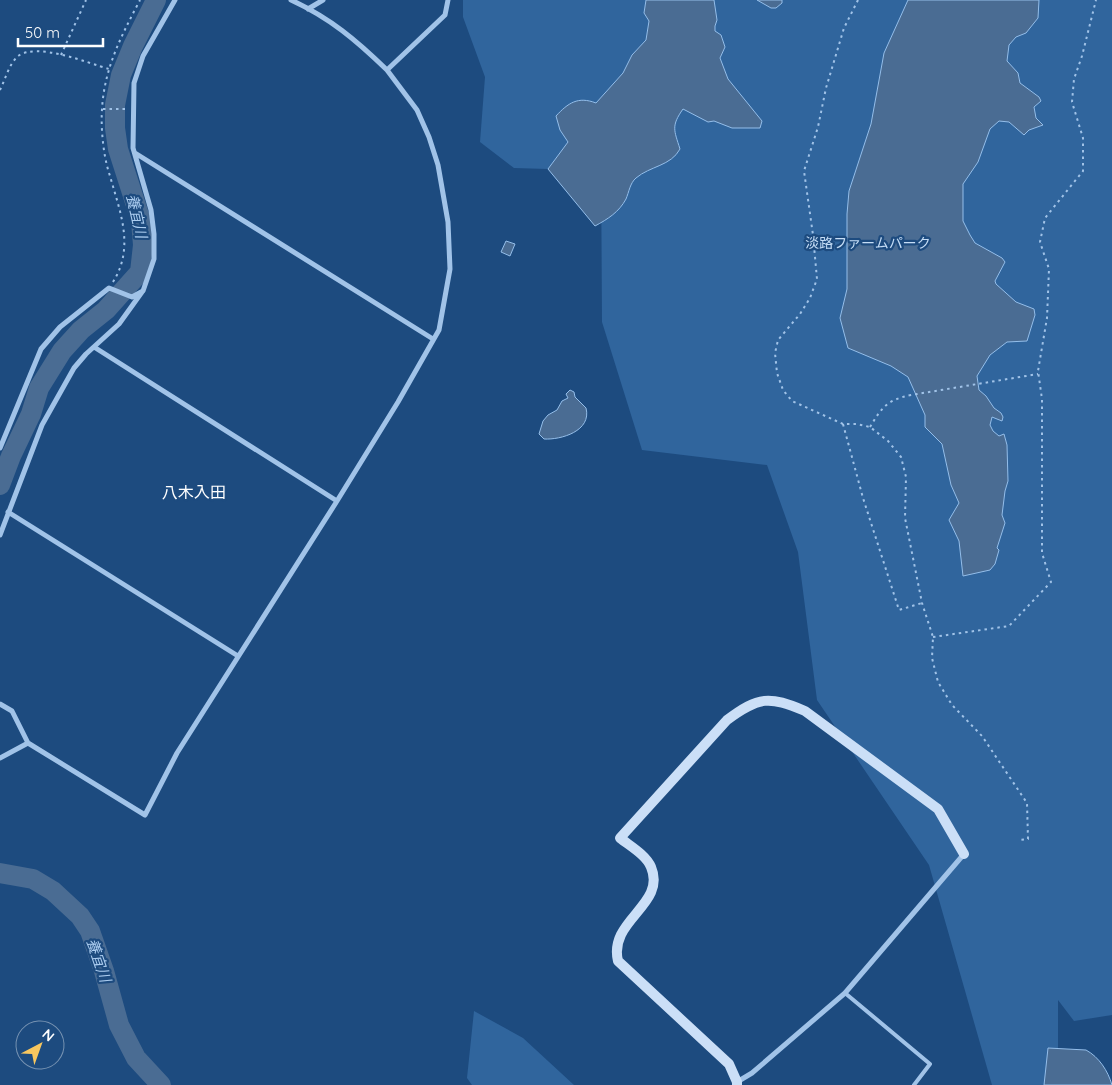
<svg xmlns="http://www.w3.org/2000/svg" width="1112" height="1085" viewBox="0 0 1112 1085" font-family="Quicksand,'Noto Sans JP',sans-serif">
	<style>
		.green { fill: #30659d }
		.water { fill: #4a6c93; stroke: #94beea }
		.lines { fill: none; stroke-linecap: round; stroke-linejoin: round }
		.river { stroke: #4a6c93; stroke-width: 20 }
		.path { stroke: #a1c3e8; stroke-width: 2; stroke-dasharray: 2.5 4; stroke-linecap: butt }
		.lane { stroke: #a1c3e8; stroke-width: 4 }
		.street { stroke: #a1c3e8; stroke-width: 5 }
		.secondary { stroke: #cbdff7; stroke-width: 10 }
		.labels { text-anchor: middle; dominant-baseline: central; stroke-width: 4.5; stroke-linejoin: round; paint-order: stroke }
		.park-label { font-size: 14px; fill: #c5ddf6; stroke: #1d4b7f }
		.water-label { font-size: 15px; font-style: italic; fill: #accdf0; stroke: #1d4b7f }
		.quarter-label { font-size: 16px; fill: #fff; stroke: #1d4b7f }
	</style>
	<rect width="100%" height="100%" fill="#1d4b7f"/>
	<path class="green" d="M463,0H646L644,13L649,21L646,40L632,55L623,73L596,103L560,130L568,142L548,169L514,168L480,142L485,77L463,17Z
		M665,0H1112V1015L1074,1021L1058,1000V1085H992L929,865L817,700L798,552L767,465L642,450L602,322L601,157Z
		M474,1011L523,1038L574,1085H472L467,1078Z"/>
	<path class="water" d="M646,0H714L717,20L715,26V31L721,35L725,47L720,58L728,79L762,121L760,128H732L714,121L708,122L683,109C671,126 674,130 680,149C671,166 650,166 636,178C630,183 629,192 626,199C619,212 608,219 595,226L548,169L568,142L560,130L556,116C568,103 578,96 596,103L623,73L632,55L646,40L649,21L644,13Z
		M757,0H782V3L776,8H771Z
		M908,0H1039L1038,18L1026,33L1016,37L1009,45L1007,61L1018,73L1020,83L1039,97L1041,101L1034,107L1036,118L1043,125L1029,130L1024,135L1009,122L999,121L990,129L978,162L963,184V221L970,235L975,243L1002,258L1005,262L995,281L996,284L1016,302L1034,309L1035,315L1027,341L1007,342L990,355L977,376L979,390L986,396L994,408L1001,413L1003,417L1002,421L992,417L990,425L993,431L999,436L1004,434L1007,445L1008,481L1005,491L1002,515L1005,523L997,548L999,550L995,564L990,570L963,576L959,541L949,520L959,503L951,485L942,444L925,427V415L908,377L891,366L848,348L840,318L847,289V214L849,191L871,124L884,53Z
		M506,241L515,244L510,256L501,252Z
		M570,390L574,392L575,397L586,408C592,431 561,440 544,439L539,434L543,421L548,415L557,410L562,401L568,398L566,394Z
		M1048,1048L1086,1050C1099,1057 1108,1071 1112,1085H1044Z"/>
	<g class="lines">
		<path class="river" d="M0,485L11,456L31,414L39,388L62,351L81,330L106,310L140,272L143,245L141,221L118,149L115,128V105L121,75L133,46L156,0
			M0,873L33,879L53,891L80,916L90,931L104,971L119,1025L136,1058L161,1085"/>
		<path class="path" d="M858,0L844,28L826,88L818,127L804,171L813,235L817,279L810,298L800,314L778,340L775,353L777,373L783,390L792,401L843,424H857L870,427L888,441L901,457L906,477L905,518L922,603L933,637L932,658L938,682L952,705L982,736L1027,803L1028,839L1018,840
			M61,55L86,0
			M0,90C5,80 9,64 18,56C37,42 88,63 109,69
			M103,109H126
			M113,282C135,247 120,212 110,176C105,161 103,146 102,131C99,79 117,44 140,0
			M843,424L863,498L899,610L922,603
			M870,427C882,407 887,400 911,395L1038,374
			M933,637L1009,626L1051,582L1042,553V399L1038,371L1047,318L1049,269L1040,242L1045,218L1083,171V138L1072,102L1074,79L1082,56L1096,0"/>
		<path class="lane" d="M845,993L930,1064L914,1085"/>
		<path class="street" d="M291,0C330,18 356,40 387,70L445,15L448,0
			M308,9L323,0
			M135,153L433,339
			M94,347L337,501
			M0,448L41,349L60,327L109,288L132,297L143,291L154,259V234L151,210L133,148L134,83L143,56L175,0
			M8,512L238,656
			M0,535L42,425L74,368L86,354L119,324L142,292
			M0,704L12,711L28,743L0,758
			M28,743L145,815L177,753L337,501L398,402L439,330L450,269L448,222L438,165L429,137L417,110L387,70
			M737,1082L752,1073L845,993L964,854"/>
		<path class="secondary" d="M737,1085V1082L729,1064L618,961C608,920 667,905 651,867C646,855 630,846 620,838L727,720C759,696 769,696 805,711L938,809L964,854"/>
	</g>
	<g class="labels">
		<g class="park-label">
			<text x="868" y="243">淡路ファームパーク</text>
		</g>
		<g class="water-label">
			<text transform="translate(137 216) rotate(77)">養宜川</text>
			<text transform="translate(99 960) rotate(71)">養宜川</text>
		</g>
		<g class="quarter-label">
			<text x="194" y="492">八木入田</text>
		</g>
	</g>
	<g transform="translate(40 1045) rotate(41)"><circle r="24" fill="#1d4b7f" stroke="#7793b2"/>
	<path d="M0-4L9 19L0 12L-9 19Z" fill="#f8c75f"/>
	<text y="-8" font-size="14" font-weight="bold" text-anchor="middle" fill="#ffffff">N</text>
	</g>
	<path d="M18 38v8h85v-8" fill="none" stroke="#ffffff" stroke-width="2.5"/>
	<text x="25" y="38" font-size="15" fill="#ffffff" stroke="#1d4b7f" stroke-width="4" paint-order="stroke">50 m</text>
</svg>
